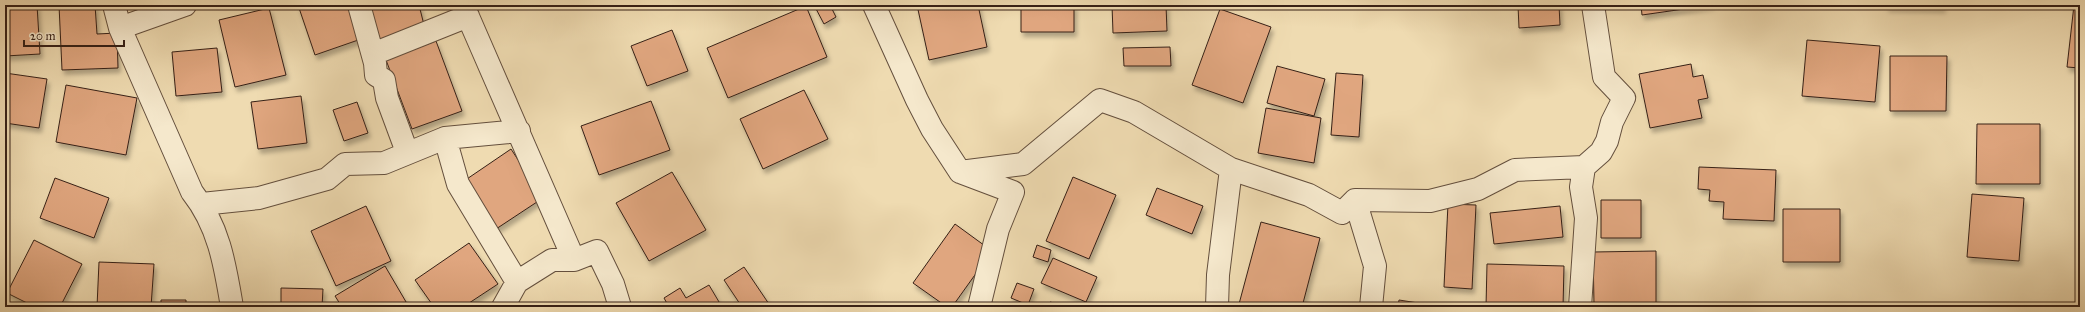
<svg xmlns="http://www.w3.org/2000/svg" width="2085" height="312" viewBox="0 0 2085 312" font-family="'IM FELL Great Primer',serif">
	<style>
		.building { fill: #e0a67f; stroke: #362016; filter: url(#shadow) }
		.lines { fill: none; stroke-linecap: round; stroke-linejoin: round }
		.minor-casing { stroke: #644f3d; stroke-width: 24 }
		.minor { stroke: #f5e8cc; stroke-width: 22 }
	</style>
	<defs>
		<filter id="shadow"><feDropShadow dx="2.5" dy="4.5" stdDeviation="2" flood-color="#0004"/></filter>
	</defs>
	<rect width="100%" height="100%" fill="#efdbb1"/>
	<filter id="stains"><feTurbulence type="fractalNoise" baseFrequency=".005" numOctaves="4"/><feColorMatrix values="0 0 0 0 .2 0 0 0 0 .09 0 0 0 0 .02 0 0 0 .5 -.17"/></filter>
	<radialGradient id="worn" r=".72"><stop offset=".6" stop-color="#630" stop-opacity="0"/><stop offset="1" stop-color="#630" stop-opacity=".3"/></radialGradient>
	<path class="building" d="M5,5H37L40,54L5,56Z
		M59,5H95L97,34L117,33L118,68L62,70Z
		M298,5H353L364,38L315,55Z
		M387,5H419L425,29L378,41L370,9Z
		M814,5H830L836,17L824,24Z
		M917,5H978L987,47L929,60Z
		M1021,5H1074V32H1021Z
		M1112,5H1166L1167,31L1113,33Z
		M1518,5H1559L1560,25L1519,28Z
		M1641,5H1712L1642,15Z
		M1886,5H1943V8L1886,7Z
		M2074,5H2080V68L2067,67Z
		M806,6L827,57L728,98L707,48Z
		M269,8L286,75L235,87L219,20Z
		M1220,9L1271,27L1243,103L1192,85Z
		M672,30L688,71L647,86L631,46Z
		M1807,40L1880,46L1875,102L1802,96Z
		M436,41L462,111L412,129L386,60Z
		M1170,47L1171,66H1124L1123,48Z
		M217,48L222,92L176,96L172,52Z
		M1890,56H1947L1946,111H1890Z
		M1691,64L1693,77L1703,75L1708,98L1698,100L1702,118L1650,128L1639,74Z
		M1277,66L1325,79L1314,116L1267,103Z
		M5,73L47,79L39,128L5,123Z
		M1336,73L1363,75L1359,137L1331,135Z
		M66,85L137,98L126,155L56,142Z
		M804,90L828,139L763,169L740,119Z
		M301,96L307,143L258,149L251,102Z
		M651,101L670,150L599,175L581,126Z
		M357,102L368,133L344,141L333,110Z
		M1266,108L1321,118L1314,163L1258,153Z
		M1977,124H2040V184H1976Z
		M511,149L543,198L493,231L461,183Z
		M1699,167L1776,170L1774,221L1723,219L1724,202L1709,201L1710,190L1698,189Z
		M672,172L706,230L649,261L616,203Z
		M1073,177L1116,195L1089,259L1046,241Z
		M55,178L109,198L94,238L40,218Z
		M1157,188L1203,206L1192,234L1146,215Z
		M1972,194L2024,198L2019,261L1967,257Z
		M1601,200H1641V238H1601Z
		M1448,204L1476,205L1472,289L1444,287Z
		M366,206L391,261L336,286L311,231Z
		M1560,206L1563,237L1494,244L1490,213Z
		M1783,209H1840V262H1783Z
		M1261,222L1320,238L1302,307H1251L1239,304Z
		M955,224L992,251L952,307H947L913,283Z
		M34,240L82,264L60,307H35L7,293Z
		M469,243L498,284L463,307H434L415,280Z
		M1037,245L1051,250L1048,262L1033,257Z
		M1656,251V303L1594,304L1593,252Z
		M1053,258L1097,277L1086,302L1041,283Z
		M99,262L154,264L151,307H97Z
		M1487,264L1564,266L1563,307H1486Z
		M385,266L409,307H342L335,296Z
		M744,267L771,307H742L724,280Z
		M1017,283L1034,289L1028,305L1011,298Z
		M709,285L722,307H669L664,298L680,288L686,298Z
		M281,288L323,289L322,307H281Z
		M161,300H186V307H161Z
		M1399,300L1444,307H1398Z
		M1050,302L1071,307H1048Z"/>
	<g class="lines">
		<g class="minor-casing">
			<path id="minor" d="M114,5L120,28L192,192C219,226 225,265 232,307
				M359,5L375,63L376,75L384,80L387,98L407,152
				M463,5L574,260
				M874,5L917,100L932,129L960,172L1013,192L998,229L979,307
				M120,28L185,5
				M373,54L468,16
				M445,138L458,184L517,282
				M960,172L1023,164L1100,100L1134,112L1231,169L1309,195L1342,213L1355,200L1375,266L1371,307
				M1355,200L1430,201L1478,189L1515,170L1584,167
				M202,204L259,198L327,179L345,164L384,163L445,138L519,131
				M503,307L517,282L552,260H574L597,251L613,284L620,307
				M1217,307L1218,275L1231,169
				M1580,307L1586,218L1581,187L1584,167L1601,152L1607,141L1612,122L1624,98L1604,77L1593,5"/>
		</g>
		<use href="#minor" class="minor"/>
	</g>
	<rect width="2085" height="312" fill="none" stroke="#efdbb1" stroke-width="20"/>
	<rect x="6" y="6" width="2073" height="300" fill="none" stroke="#362016" stroke-width="2"/>
	<rect x="10" y="10" width="2065" height="292" fill="none" stroke="#362016"/>
	<path d="M24 40v6h100v-6" fill="none" stroke="#362016" stroke-width="2"/>
	<text x="30" y="40" font-size="12" fill="#362016" stroke="#f5e8cc" stroke-width="3" paint-order="stroke">20 m</text>
	<rect width="100%" height="100%" filter="url(#stains)"/>
	<rect width="100%" height="100%" fill="url(#worn)"/>
</svg>
